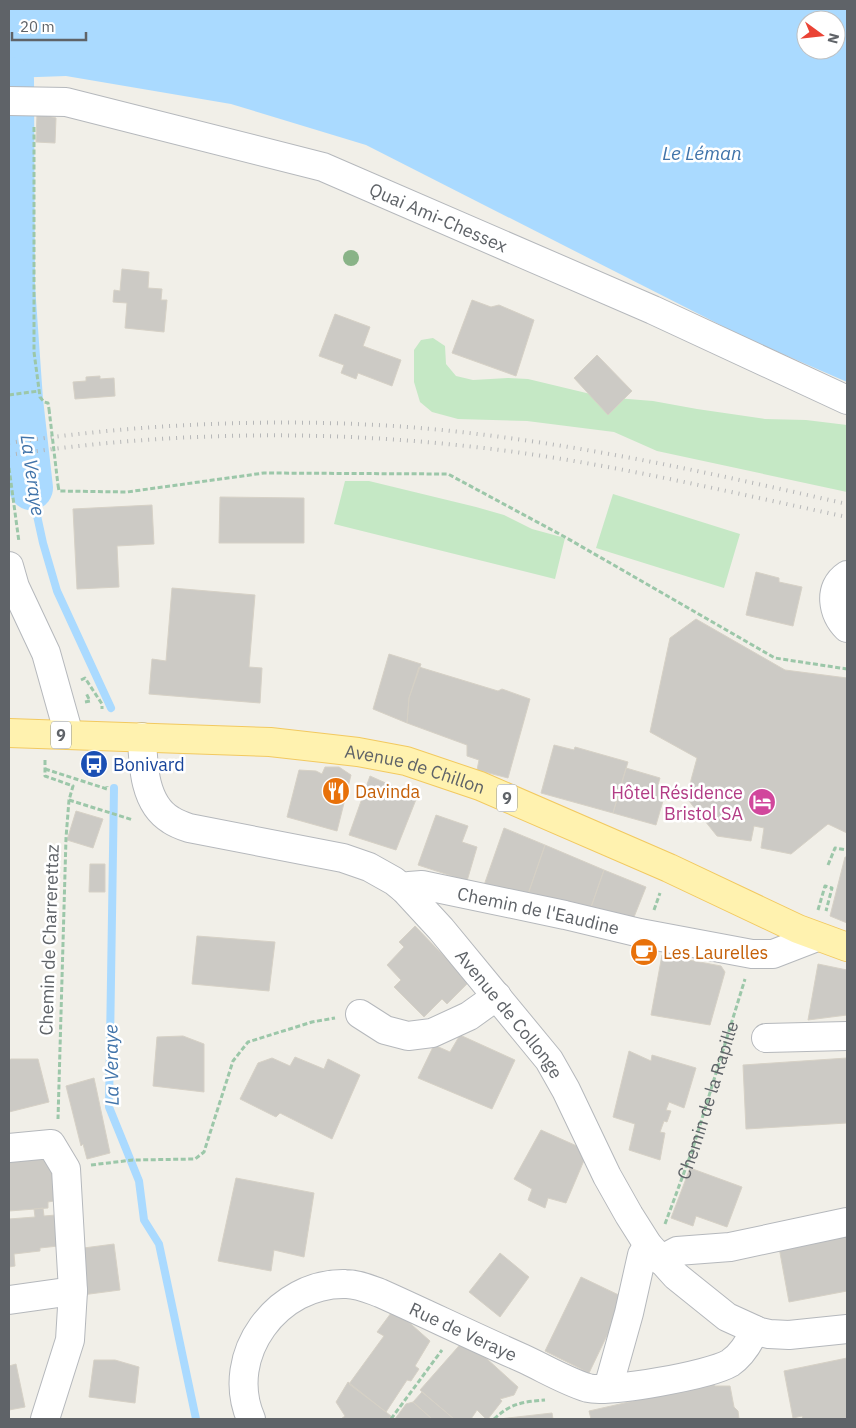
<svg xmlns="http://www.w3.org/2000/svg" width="856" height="1428" viewBox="0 0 856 1428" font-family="'IBM Plex Sans',sans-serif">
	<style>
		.green { fill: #c5e8c5 }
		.water { fill: #aadaff; fill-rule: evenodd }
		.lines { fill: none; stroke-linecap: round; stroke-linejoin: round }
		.stream { stroke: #aadaff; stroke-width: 8 }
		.river { stroke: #aadaff; stroke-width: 44 }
		.building { fill: #cccac5; stroke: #d6d1c6 }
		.minor-casing { stroke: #b5b8bc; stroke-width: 30 }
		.major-casing { stroke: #f2c960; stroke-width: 30 }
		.path { stroke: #9cc7a9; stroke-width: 3; stroke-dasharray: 5 2.5; stroke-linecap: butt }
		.minor { stroke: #fff; stroke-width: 28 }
		.major { stroke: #fff2af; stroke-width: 28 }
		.rail { stroke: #b6b7b8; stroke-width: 4; stroke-dasharray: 1 6; stroke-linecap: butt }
		.path-bridge { stroke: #9cc7a9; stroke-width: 3; stroke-dasharray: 5 2.5; stroke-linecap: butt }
		.tree { fill: #89b387 }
		.labels { text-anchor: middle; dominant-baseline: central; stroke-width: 5; stroke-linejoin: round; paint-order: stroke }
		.shield { fill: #fff; stroke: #8f9295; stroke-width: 1 }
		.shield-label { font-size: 16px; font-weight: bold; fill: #5f6368 }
		.street-label { font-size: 18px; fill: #5f6368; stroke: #fff }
		.transit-label { font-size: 18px; fill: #164399; stroke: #fff; text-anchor: start }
		.food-label { font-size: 18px; fill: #c56008; stroke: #fff; text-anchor: start }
		.hotel-label { font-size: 18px; fill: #b23c85; stroke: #fff; text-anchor: end }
		.water-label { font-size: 19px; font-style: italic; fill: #4174aa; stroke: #fff }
	</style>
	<rect width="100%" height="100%" fill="#f1efe8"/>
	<path class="green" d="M433,338L445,346L446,364L456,376L473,380L508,378L528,379L603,397L653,401L697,409L765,419L806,420L847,425V492L657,451L614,432L527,421L458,419L432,412L420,402L414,382V350L421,340Z
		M345,481H369L476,507L504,515L532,529L565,538L555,579L334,524Z
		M613,494L740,534L724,588L596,548Z"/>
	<path class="water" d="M9,9H847V382L746,338L366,145L231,104L66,76L9,78ZM806,20H836V50H806Z"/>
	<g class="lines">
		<path class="stream" d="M31,488L43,543L57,591L111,708
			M114,788L109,1107L139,1181L144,1220L159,1244L196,1419"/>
		<path class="river" d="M12,79L13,286L21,400L31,488"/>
	</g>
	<path class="building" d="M37,113L56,118L55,143L36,142Z
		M122,269L149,272L148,288L162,289L161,300H167L164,332L125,328L127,303L113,302L114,290L120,291Z
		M472,300L491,307L499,305L534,320L516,376L452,353Z
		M335,314L370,327L363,346L401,360L392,386L358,373L356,379L341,373L344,365L319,356Z
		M597,355L632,391L608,415L574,378Z
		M100,376V379L114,378L115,396L75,399L73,382L86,381V377Z
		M220,497L304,498V543H219Z
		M152,505L154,544L117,546L119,587L77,589L73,509Z
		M756,572L779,578V582L802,587L793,626L746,615Z
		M172,588L255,595L249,667L262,668L260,703L149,694L152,659L166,661Z
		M696,619L785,670L847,678V833L828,824L791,854L761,848L764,828L754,826L751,841L717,836L689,801L691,780L697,758L650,732L670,638Z
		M389,654L421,664L409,698L407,723L373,709Z
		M419,667L498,691L502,689L530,699L508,778L477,770L479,760L467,756V745L407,723L409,698Z
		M554,745L574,750L575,747L628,762L613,813L541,793Z
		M325,767H339L351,775L337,831L287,817L299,770L316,771L322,774Z
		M626,768L660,778L658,785L667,787L656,825L613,813Z
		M370,776L417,797L396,850L349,835Z
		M76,811L103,819L93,848L67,840Z
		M436,815L468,826L462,842L477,847L467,881L418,865Z
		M504,828L545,845L526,900L482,891Z
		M545,845L604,870L589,913L526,900Z
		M845,857H847V923L830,916Z
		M90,864H105V892H89Z
		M604,870L646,887L632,922L589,913Z
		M415,926L469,982L447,1004L442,999L424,1017L394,987L401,980L387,965L404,947L399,942Z
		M197,936L275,942L269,991L192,984Z
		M662,955L721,966L725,972L710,1025L651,1015Z
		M818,964L847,970V1015L808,1020Z
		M460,1035L515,1060L492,1109L418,1078L434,1045L450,1052Z
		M183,1036L204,1044V1092L153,1086L157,1037Z
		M629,1051L651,1061L652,1055L696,1068L684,1108L669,1102L666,1110L671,1111L667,1122L664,1121L660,1132L665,1133L660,1160L629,1150L635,1124L613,1117Z
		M295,1057L324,1069L328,1059L360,1075L332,1139L280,1113L276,1117L240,1099L258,1063L272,1058L290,1066Z
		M847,1058V1123L746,1129L743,1065Z
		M11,1059H38L49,1102L9,1112V1060Z
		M94,1078L110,1153L87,1159L83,1144L81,1146L66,1086Z
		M541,1130L588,1151L566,1203L548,1198L545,1208L528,1200L532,1189L514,1179Z
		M51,1156L54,1201L48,1202V1208L9,1211V1159Z
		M690,1168L742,1187L727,1227L696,1216L693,1226L671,1218Z
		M236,1178L314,1193L304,1257L274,1250L271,1271L218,1261Z
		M43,1208L44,1216L56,1215L58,1246L40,1248V1251L14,1254L15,1266L9,1267V1219L35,1217L34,1209Z
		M847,1228V1291L789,1302L778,1242Z
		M114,1244L120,1290L82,1295L76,1249Z
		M500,1253L529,1277L500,1317L469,1292Z
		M581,1277L625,1298L589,1373L545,1351Z
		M394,1309L430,1341L415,1366L419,1369L411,1381L407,1380L386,1412L349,1384L384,1336L377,1332Z
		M465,1339L518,1387L514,1395L500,1399L502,1401L488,1419H486L477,1410L471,1419H454L420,1390Z
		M847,1358V1419H803L802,1416L793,1418L784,1371Z
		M94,1360H115L139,1367L135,1403L89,1397Z
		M16,1364L25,1407L9,1410V1366Z
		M348,1382L391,1416L388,1419H341L345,1416L336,1402Z
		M713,1383L715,1386H730L734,1407L738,1411L739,1419H591L589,1411Z
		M422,1392L454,1419H432L413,1402Z
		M413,1402L432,1419H395L406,1404Z
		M552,1413L553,1419H499Z"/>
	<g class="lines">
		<g class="minor-casing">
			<g id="minor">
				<path id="s2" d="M9,101L66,102L323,167L653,310L847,400"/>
				<path d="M9,566L15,587L46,653L69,735"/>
				<path d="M847,575C827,588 833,614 847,628"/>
				<path id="s3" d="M142,737C143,765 144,804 171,820C177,824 183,826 189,828L343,858L369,867L394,881L405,890L441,929L549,1060L566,1090L607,1176L629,1215L648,1245L676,1276L727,1317L760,1332L769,1334L789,1335L847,1329"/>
				<path id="s4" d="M404,889L409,886L422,885L565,915L640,933L752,954H773L817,937"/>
				<path d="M360,1014L385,1030L408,1036L432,1033L469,1016L497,996"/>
				<path d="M766,1038L847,1036"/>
				<path d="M9,1148L51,1144L66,1169L73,1291L70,1340L45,1419"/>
				<path d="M660,1260L677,1251L730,1247L847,1222"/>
				<path d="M9,1300L73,1291"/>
				<path d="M608,1388L629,1313L642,1255L648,1245"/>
				<path id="s5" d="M251,1419C223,1355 278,1282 346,1284C358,1284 369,1289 380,1293C427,1314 474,1337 522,1358C544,1368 565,1381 588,1388C609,1393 710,1375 730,1363C742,1355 749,1343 755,1330"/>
			</g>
		</g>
		<g class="major-casing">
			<g id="major">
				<path id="s6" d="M9,733L270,742L358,752L406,761L480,786L669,868L798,929L847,947"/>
			</g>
		</g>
		<g class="path">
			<path d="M34,127V352L40,397L44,402L48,403L49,409"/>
			<path d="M9,395L39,391"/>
			<path d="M9,468L19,542"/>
			<path d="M58,485L59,491L127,492L264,473L448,474L565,537L775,658L847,669"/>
			<path d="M81,680L85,678L102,704V709"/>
			<path d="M85,702L90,701L86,693"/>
			<path d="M45,760V776L73,786L69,800L66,838L58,1119"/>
			<path d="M45,769L107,789V786"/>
			<path d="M69,800L133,820"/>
			<path d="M828,865L835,848L847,850"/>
			<path d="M654,910L660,893"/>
			<path d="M818,910L825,886L832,888L826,911"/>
			<path d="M91,1165L133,1160L195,1159L204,1152L233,1061L248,1042L312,1022L335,1018"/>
			<path id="s1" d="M665,1224L692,1151L745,979"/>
			<path d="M391,1419L442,1350"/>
			<path d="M494,1419C511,1403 523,1402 545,1400"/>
		</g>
		<use href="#minor" class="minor"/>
		<use href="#major" class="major"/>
		<path class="rail" d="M9,443C137,424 266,418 395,426C548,437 698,470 847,504
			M9,455C163,432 320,429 475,447C601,461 724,491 847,517"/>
		<path class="path-bridge" d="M49,409L58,485"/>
	</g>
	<circle class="tree" cx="351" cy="258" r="8"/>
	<defs>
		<g id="bus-disc" transform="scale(1.4375)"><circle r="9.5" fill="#1a4fb4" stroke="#fff"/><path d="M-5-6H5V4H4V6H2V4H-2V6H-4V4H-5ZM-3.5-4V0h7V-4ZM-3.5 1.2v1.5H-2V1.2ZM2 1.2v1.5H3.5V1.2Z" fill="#fff"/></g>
		<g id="restaurant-disc" transform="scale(1.4375)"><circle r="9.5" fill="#e8710a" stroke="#fff"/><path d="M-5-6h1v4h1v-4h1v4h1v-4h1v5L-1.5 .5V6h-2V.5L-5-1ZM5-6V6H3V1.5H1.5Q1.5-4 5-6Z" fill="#fff"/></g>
		<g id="hotel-disc" transform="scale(1.4375)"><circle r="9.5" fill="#d1479c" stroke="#fff"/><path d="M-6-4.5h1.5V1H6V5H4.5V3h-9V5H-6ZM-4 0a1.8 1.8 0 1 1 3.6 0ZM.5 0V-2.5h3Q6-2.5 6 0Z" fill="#fff"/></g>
		<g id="cafe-disc" transform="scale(1.4375)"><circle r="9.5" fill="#e8710a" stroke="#fff"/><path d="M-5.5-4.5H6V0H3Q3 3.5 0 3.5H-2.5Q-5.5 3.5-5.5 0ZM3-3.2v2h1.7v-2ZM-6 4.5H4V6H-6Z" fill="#fff"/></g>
	</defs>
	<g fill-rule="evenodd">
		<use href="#bus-disc" x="94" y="764"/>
		<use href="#restaurant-disc" x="336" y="791"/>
		<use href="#hotel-disc" x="762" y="802"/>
		<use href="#cafe-disc" x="644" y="952"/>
	</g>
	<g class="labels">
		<g class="shield">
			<rect x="51" y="721.5" width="20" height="27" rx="4"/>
			<rect x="497" y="784.5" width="20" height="27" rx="4"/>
		</g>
		<g class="shield-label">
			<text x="61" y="735">9</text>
			<text x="507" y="798">9</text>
		</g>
		<g class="street-label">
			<text stroke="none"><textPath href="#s2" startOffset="448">Quai Ami-Chessex</textPath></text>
			<text stroke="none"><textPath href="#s6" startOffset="409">Avenue de Chillon</textPath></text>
			<text stroke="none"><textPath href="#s4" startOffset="138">Chemin de l'Eaudine</textPath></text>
			<text transform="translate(49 940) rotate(-88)">Chemin de Charrerettaz</text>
			<text stroke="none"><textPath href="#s3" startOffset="501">Avenue de Collonge</textPath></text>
			<text stroke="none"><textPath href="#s1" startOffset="131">Chemin de la Rapille</textPath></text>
			<text stroke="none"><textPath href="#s5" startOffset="322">Rue de Veraye</textPath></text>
		</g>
		<g class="transit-label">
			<text x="113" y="764">Bonivard</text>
		</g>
		<g class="food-label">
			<text x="355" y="791">Davinda</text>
			<text x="663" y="952">Les Laurelles</text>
		</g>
		<g class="hotel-label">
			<text x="743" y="792">Hôtel Résidence<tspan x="743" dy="21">Bristol SA</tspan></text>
		</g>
		<g class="water-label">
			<text x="702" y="153">Le Léman</text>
			<text transform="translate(33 475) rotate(82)">La Veraye</text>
			<text transform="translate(111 1065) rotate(-91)">La Veraye</text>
		</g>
	</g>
	<rect width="856" height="1428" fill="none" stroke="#5f6368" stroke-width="20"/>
	<g transform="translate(821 35) rotate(105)"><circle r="24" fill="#ffffff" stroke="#bfc1c3"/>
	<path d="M0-4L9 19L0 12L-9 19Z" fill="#ea4335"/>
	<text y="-8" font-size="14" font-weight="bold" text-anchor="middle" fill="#5f6368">N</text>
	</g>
	<path d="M12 32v8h74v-8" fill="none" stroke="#5f6368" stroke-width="2.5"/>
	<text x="20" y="32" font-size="15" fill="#5f6368" stroke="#ffffff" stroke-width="4" paint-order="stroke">20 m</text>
</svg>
